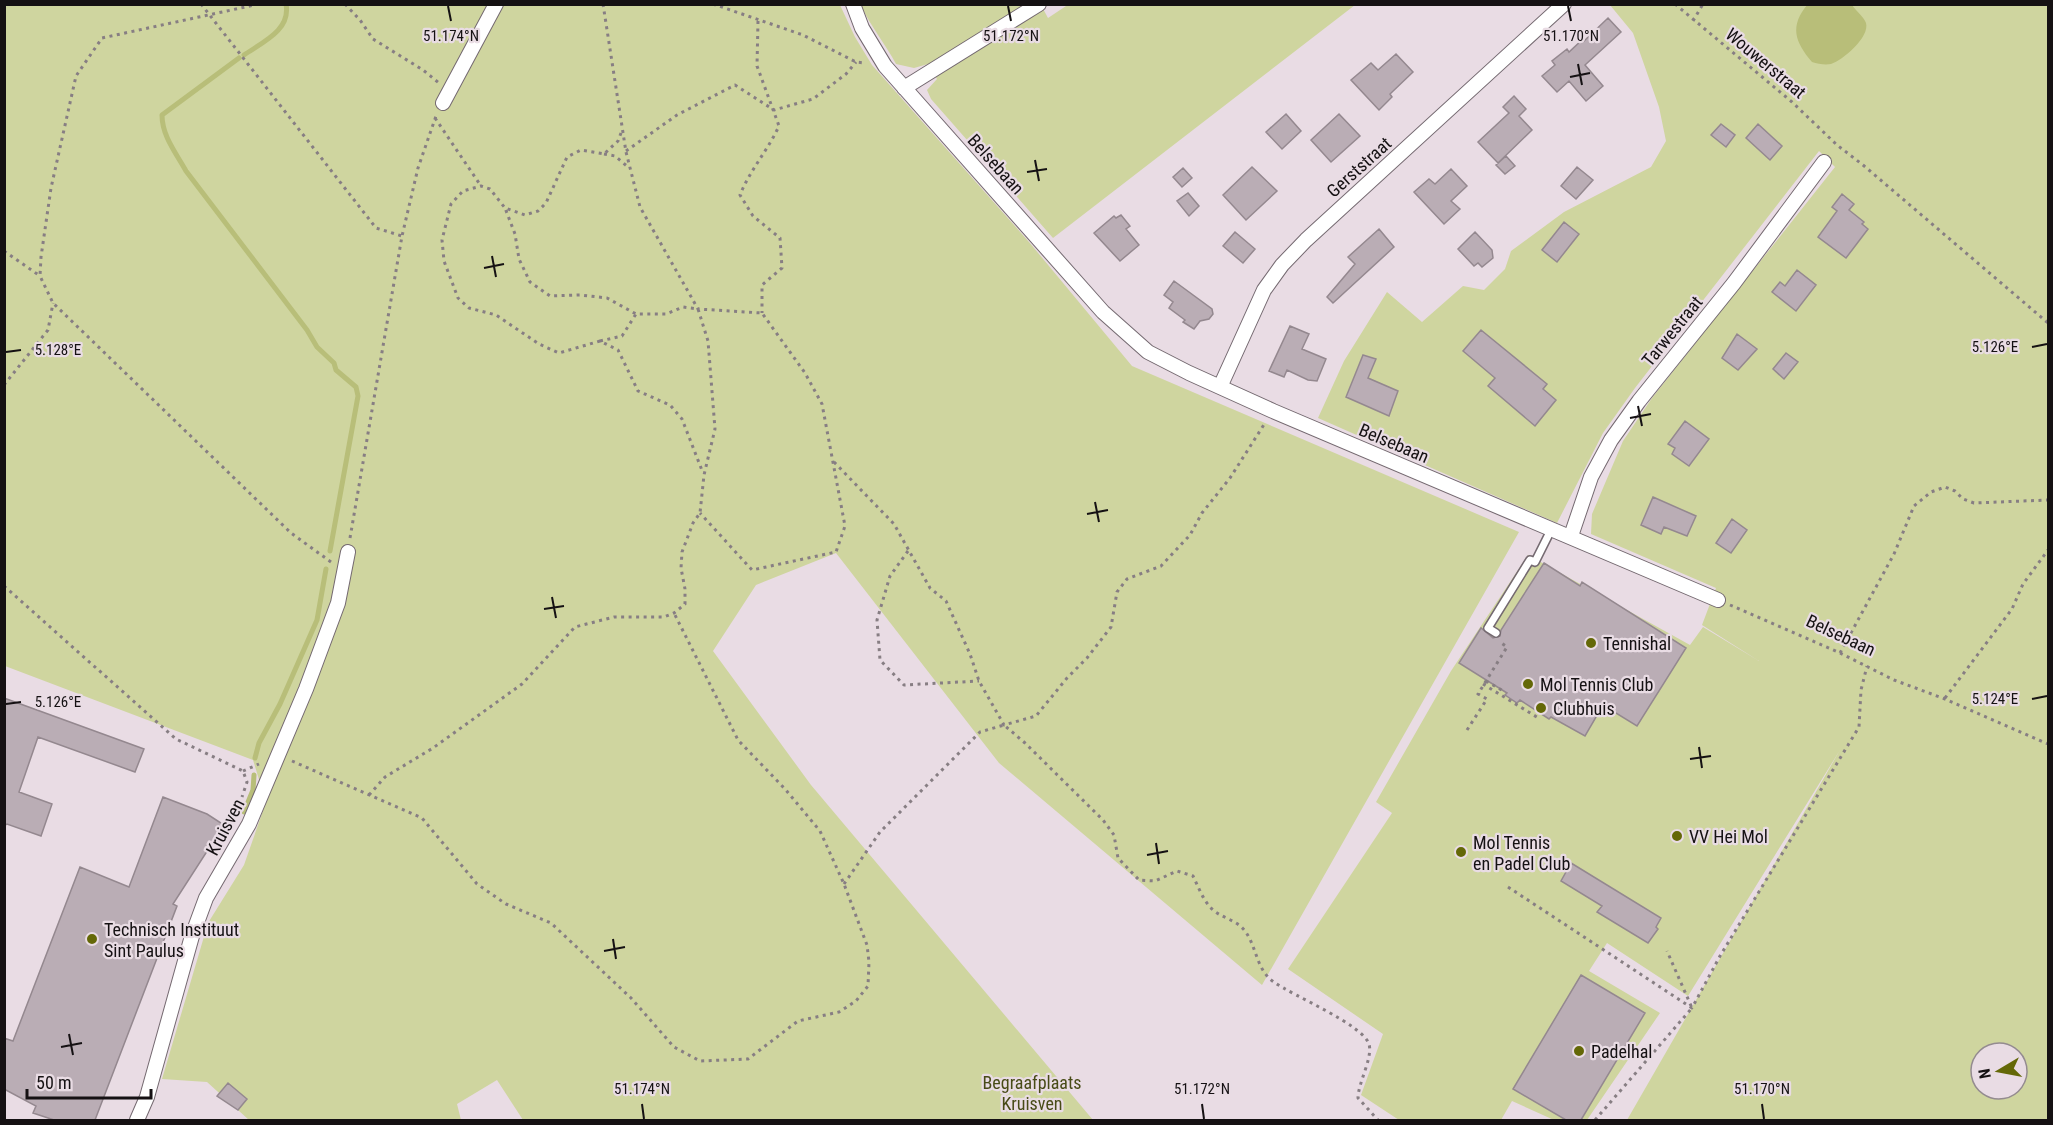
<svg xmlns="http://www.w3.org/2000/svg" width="2053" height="1125" viewBox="0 0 2053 1125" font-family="'Roboto Condensed',sans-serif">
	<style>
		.green { fill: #cfd59f; fill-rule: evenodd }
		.water { fill: #b8be79 }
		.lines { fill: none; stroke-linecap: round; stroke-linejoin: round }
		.stream { stroke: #b8be79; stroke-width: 5 }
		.building { fill: #baadb5; stroke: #94888f; stroke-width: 1.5 }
		.service-casing { stroke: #746970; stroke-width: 10 }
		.minor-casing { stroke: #746970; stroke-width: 16 }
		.path { stroke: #877e83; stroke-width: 3; stroke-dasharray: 3 4.5; stroke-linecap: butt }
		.service { stroke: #fff; stroke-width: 7 }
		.minor { stroke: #fff; stroke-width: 14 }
		.ticks { fill: none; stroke: #151113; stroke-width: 2 }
		.poi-dot { fill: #646807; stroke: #e9dce4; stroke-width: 2 }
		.labels { text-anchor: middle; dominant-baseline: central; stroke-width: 4.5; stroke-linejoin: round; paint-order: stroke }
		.street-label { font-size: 18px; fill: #151113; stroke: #e9dce4 }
		.poi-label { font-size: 18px; fill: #151113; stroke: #e9dce4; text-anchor: start }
		.park-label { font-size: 18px; fill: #484b17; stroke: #e9dce4 }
		.ticks-label { font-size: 15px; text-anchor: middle; fill: #151113; stroke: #e9dce4; stroke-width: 4.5; stroke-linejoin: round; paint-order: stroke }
	</style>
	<rect width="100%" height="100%" fill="#e9dce4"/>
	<path class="green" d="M1069,4L1355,5L1053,238L931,99L927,90L937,79L928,64L914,68L896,64C885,43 870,26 861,5H1041L1048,18Z
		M4,5H840L855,37L872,65L1029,242L1132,366L1519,532L1262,985L999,763L836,553L756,585L713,651L811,785L1093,1120H523L497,1080L457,1104L461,1120H249L207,1082L162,1079L208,923L244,865L266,802L253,760L5,666Z
		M1610,5H2048V1120H1627L1840,750L1688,996L1607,943L1589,971L1660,1013L1587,1120H1554L1512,1101L1501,1120H1399L1361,1095L1383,1034L1288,969L1392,813L1376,802L1451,671L1528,555L1690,645L1703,627L1759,661L1702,625L1716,588L1591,534L1592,514L1623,441L1652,398L1835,167L1819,151L1635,388L1603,433L1557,523L1318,418L1344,361L1387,292L1422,322L1463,286L1484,290L1505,269L1511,251L1564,212L1651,167L1666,141L1659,107L1633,33ZM1981,1053H2017V1089H1981Z"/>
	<path class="water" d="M1808,4L1852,5C1856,11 1864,17 1866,23C1870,37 1843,60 1831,64C1825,65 1818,64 1812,62C1795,42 1789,26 1808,4Z"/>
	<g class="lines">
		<path class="stream" d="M244,55C263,42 291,30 286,4
			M239,58L162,115C162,136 176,153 186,171L307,330L317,347L334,363L336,370L356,387L358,396L330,551
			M255,758L259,743L280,704L317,620L326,569
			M244,812L253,790L254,775"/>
	</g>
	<path class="building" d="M1608,18L1621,32L1585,65L1603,86L1586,101L1569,81L1557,92L1542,76L1555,65L1552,61L1567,49L1569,52L1583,39L1584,41Z
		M1396,54L1413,72L1390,94L1392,97L1379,110L1351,80L1371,63L1378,70Z
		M1514,96L1526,109L1519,116L1532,130L1498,163L1478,142L1509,113L1503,107Z
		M1286,114L1301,131L1282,149L1266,132Z
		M1339,114L1360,136L1331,162L1311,140Z
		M1721,124L1735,135L1726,147L1711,135Z
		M1758,124L1782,146L1770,160L1746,138Z
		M1506,156L1515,166L1505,174L1496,165Z
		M1252,167L1277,191L1246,220L1223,195Z
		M1577,167L1593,180L1576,199L1561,186Z
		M1183,168L1192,178L1182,187L1173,177Z
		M1451,169L1467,186L1451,201L1460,209L1444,224L1414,192L1429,179L1435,184Z
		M1188,193L1199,206L1189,216L1177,201Z
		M1842,194L1854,204L1849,210L1864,222L1862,224L1868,229L1846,258L1818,237L1837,211L1832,207Z
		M1121,215L1130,226L1126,229L1139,245L1120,261L1094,233L1114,216L1116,218Z
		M1564,222L1579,234L1557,262L1542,250Z
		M1379,229L1394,247L1333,303L1327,297L1355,264L1348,257Z
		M1235,232L1255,249L1243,263L1223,246Z
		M1475,232L1492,250L1493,258L1482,267L1478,263L1474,266L1458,249Z
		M1797,270L1816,285L1796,311L1772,292L1780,282L1785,286Z
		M1174,281L1212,309L1213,314L1209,319L1200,321L1194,329L1183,322L1185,320L1169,308L1173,302L1164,295Z
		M1290,326L1309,334L1302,349L1326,359L1317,381L1308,380L1287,370L1284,377L1269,371Z
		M1481,330L1547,384L1543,389L1556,400L1535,426L1488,386L1495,378L1463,351Z
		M1737,334L1757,349L1738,370L1722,358Z
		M1786,353L1798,362L1784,379L1773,369Z
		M1363,355L1376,359L1368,378L1398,391L1389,416L1346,397Z
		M1685,421L1709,439L1689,466L1672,454L1675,448L1668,444Z
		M1653,497L1696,516L1687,536L1664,527L1661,534L1641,525Z
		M1732,519L1747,530L1731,553L1716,543Z
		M1544,563L1580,586L1582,582L1686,648L1637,726L1603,705L1585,736L1551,717L1549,719L1520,700L1517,703L1505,695L1507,693L1459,663L1481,628L1493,638L1500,636L1501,630Z
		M4,698L144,749L135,772L38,737L19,792L52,804L41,836L7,824L4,826Z
		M163,797L207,814L224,825L173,904L177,906L95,1120H54L33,1113L36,1106L4,1089V1038L13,1041L80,867L129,887Z
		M1571,863L1661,918L1656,927L1658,929L1648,943L1597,912L1602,906L1561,881Z
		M1581,975L1645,1013L1581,1120H1566L1513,1089Z
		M228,1083L247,1099L238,1110L217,1096Z"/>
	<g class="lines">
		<g class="service-casing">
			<path id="service" d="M1496,633L1488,628L1530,560L1535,562L1552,528"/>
		</g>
		<g class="minor-casing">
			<path id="minor" d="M853,4L862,28L885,66L1103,312L1148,352L1189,373L1273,411L1718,600
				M904,88L1039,4
				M443,103L496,4
				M1220,387L1264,290L1282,265L1306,240L1564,4
				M1571,536L1591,477L1611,440L1639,401L1734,283L1824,162
				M137,1120L147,1097L192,936L206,898L249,824L306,689L338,603L348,552"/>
		</g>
		<path class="path" d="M201,4L376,228L402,236
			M259,4L102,38L76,76L51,188L41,257L40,276L53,303L291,533L331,562
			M345,4L360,20L373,39L423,70L439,83
			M603,4L626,152L640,207L698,309L762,313L805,373L822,404L845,526L836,552L752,570L700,513
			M713,4L803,35L856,62L865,63
			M1675,4L1792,102L1837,145L1863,165L2048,323
			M758,21L757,66L779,126C768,150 750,170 740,195L753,216L780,238L782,268L762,285V313
			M1693,21L1703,4
			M435,118L481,186
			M621,133L618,141L604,154L581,150L567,157L546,203L538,211L525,215L505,208L490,189L481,186L463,191L451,204L442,240L444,261L458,298L469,308L496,315L539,344L559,353L600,341L618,350L638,391L670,405L682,419L703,473
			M626,151L677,115L735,85L774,110L813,99L846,74L856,62
			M604,154L615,156L628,167
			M4,251L40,276
			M600,341L622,336L636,314
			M4,385L48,330L53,303
			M834,462L894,524L930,588L946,601L970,654L979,681L1004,725L1036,716L1067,678L1087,658L1111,627L1117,592L1127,579L1161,566L1190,535L1202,513L1230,478L1265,423
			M350,538L402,236L418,168L436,116
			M908,551L890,576L877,620L880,660L904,685L979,681
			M4,586L176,739L243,771L247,782L242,797
			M1730,605L1840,653L1894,680L1945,699L2048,744
			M1840,653L1894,554L1914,506L1931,492L1945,487L1955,491L1963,499L1974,503L2048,500
			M1486,681L1505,692
			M1483,684L1540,719
			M1945,698L2012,609L2023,584L2048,550
			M1467,730L1487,699L1478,694L1507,647L1500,642
			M292,761L422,818L477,884L506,904L551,923L631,998L674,1047L700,1061L748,1059L798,1021L839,1012L856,1001L868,986L869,962L867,945L844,884L820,831L785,789L738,740L674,613
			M243,771L259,764
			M369,795L385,777L433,748L522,684L575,627L614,617H664L674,613L685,604V589L681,568L682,552L693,523L700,513L704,475L715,429L708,341L698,309L683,307L666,314H636L607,298L580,295L550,296L530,282L519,259L515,234L505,208
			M844,884L880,832L980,732L1004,725L1025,743L1103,820L1114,835L1118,858L1139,880L1155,881L1177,871L1193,876C1198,886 1203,900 1211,908C1220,918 1236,919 1245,931C1257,947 1256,970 1274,982C1293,996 1362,1024 1369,1044C1373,1058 1358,1083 1358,1098L1378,1120
			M1508,887L1692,1008L1720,956L1859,727L1861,690L1867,666
			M1595,1120L1692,1008L1667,951"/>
		<use href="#service" class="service"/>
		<use href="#minor" class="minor"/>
	</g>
	<path class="ticks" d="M448,6L451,21M1008,6L1011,21M1568,6L1571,21M1578,64L1582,85M1570,77L1590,73M1035,160L1039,181M1027,172L1047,169M492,256L496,277M484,268L504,264M2032,347L2047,344M6,352L21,350M1638,406L1642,426M1630,418L1651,414M1095,502L1099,522M1087,514L1108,510M552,597L556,618M544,609L564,606M2032,699L2047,696M6,704L21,702M1699,747L1702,768M1690,759L1711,756M1156,843L1159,864M1147,855L1168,851M613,939L616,959M604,951L625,947M69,1034L73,1055M61,1047L82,1043M642,1104L644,1119M1202,1104L1204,1119M1762,1104L1764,1119"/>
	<g class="poi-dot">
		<circle cx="1591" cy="643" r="6"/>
		<circle cx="1528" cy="684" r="6"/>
		<circle cx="1541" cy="708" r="6"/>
		<circle cx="1677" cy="836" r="6"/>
		<circle cx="1461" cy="852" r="6"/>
		<circle cx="92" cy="939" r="6"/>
		<circle cx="1579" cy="1051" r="6"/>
	</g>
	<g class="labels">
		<g class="street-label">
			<text transform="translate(1766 63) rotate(40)">Wouwerstraat</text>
			<text transform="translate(996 164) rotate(48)">Belsebaan</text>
			<text transform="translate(1359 167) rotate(-42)">Gerststraat</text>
			<text transform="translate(1672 331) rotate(-51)">Tarwestraat</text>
			<text transform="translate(1394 443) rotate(23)">Belsebaan</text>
			<text transform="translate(1841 635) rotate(25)">Belsebaan</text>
			<text transform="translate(225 827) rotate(-62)">Kruisven</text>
		</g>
		<g class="poi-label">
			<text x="1603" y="643">Tennishal</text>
			<text x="1540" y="684">Mol Tennis Club</text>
			<text x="1553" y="708">Clubhuis</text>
			<text x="1689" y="836">VV Hei Mol</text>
			<text x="1473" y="842">Mol Tennis<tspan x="1473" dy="21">en Padel Club</tspan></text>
			<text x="104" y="929">Technisch Instituut<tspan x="104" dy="21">Sint Paulus</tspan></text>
			<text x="1591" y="1051">Padelhal</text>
		</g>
		<g class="park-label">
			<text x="1032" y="1082">Begraafplaats<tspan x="1032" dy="21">Kruisven</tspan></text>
		</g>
	</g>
	<g class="ticks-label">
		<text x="451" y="41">51.174°N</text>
		<text x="1011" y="41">51.172°N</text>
		<text x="1571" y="41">51.170°N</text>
		<text x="1995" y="352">5.126°E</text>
		<text x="58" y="355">5.128°E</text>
		<text x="1995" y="704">5.124°E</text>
		<text x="58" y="707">5.126°E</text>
		<text x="642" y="1094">51.174°N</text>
		<text x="1202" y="1094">51.172°N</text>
		<text x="1762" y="1094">51.170°N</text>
	</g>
	<rect width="2053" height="1125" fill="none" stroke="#151113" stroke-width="12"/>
	<g transform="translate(1999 1071) rotate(260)"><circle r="28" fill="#e9dce4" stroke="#948b90" stroke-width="1.5"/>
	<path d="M0-4.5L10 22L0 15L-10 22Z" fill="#646807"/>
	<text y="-9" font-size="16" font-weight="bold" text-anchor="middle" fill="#151113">N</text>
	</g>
	<path d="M27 1089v9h124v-9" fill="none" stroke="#151113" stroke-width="3"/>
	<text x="36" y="1089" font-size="18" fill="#151113" stroke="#e9dce4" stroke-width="4.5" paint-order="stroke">50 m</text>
</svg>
